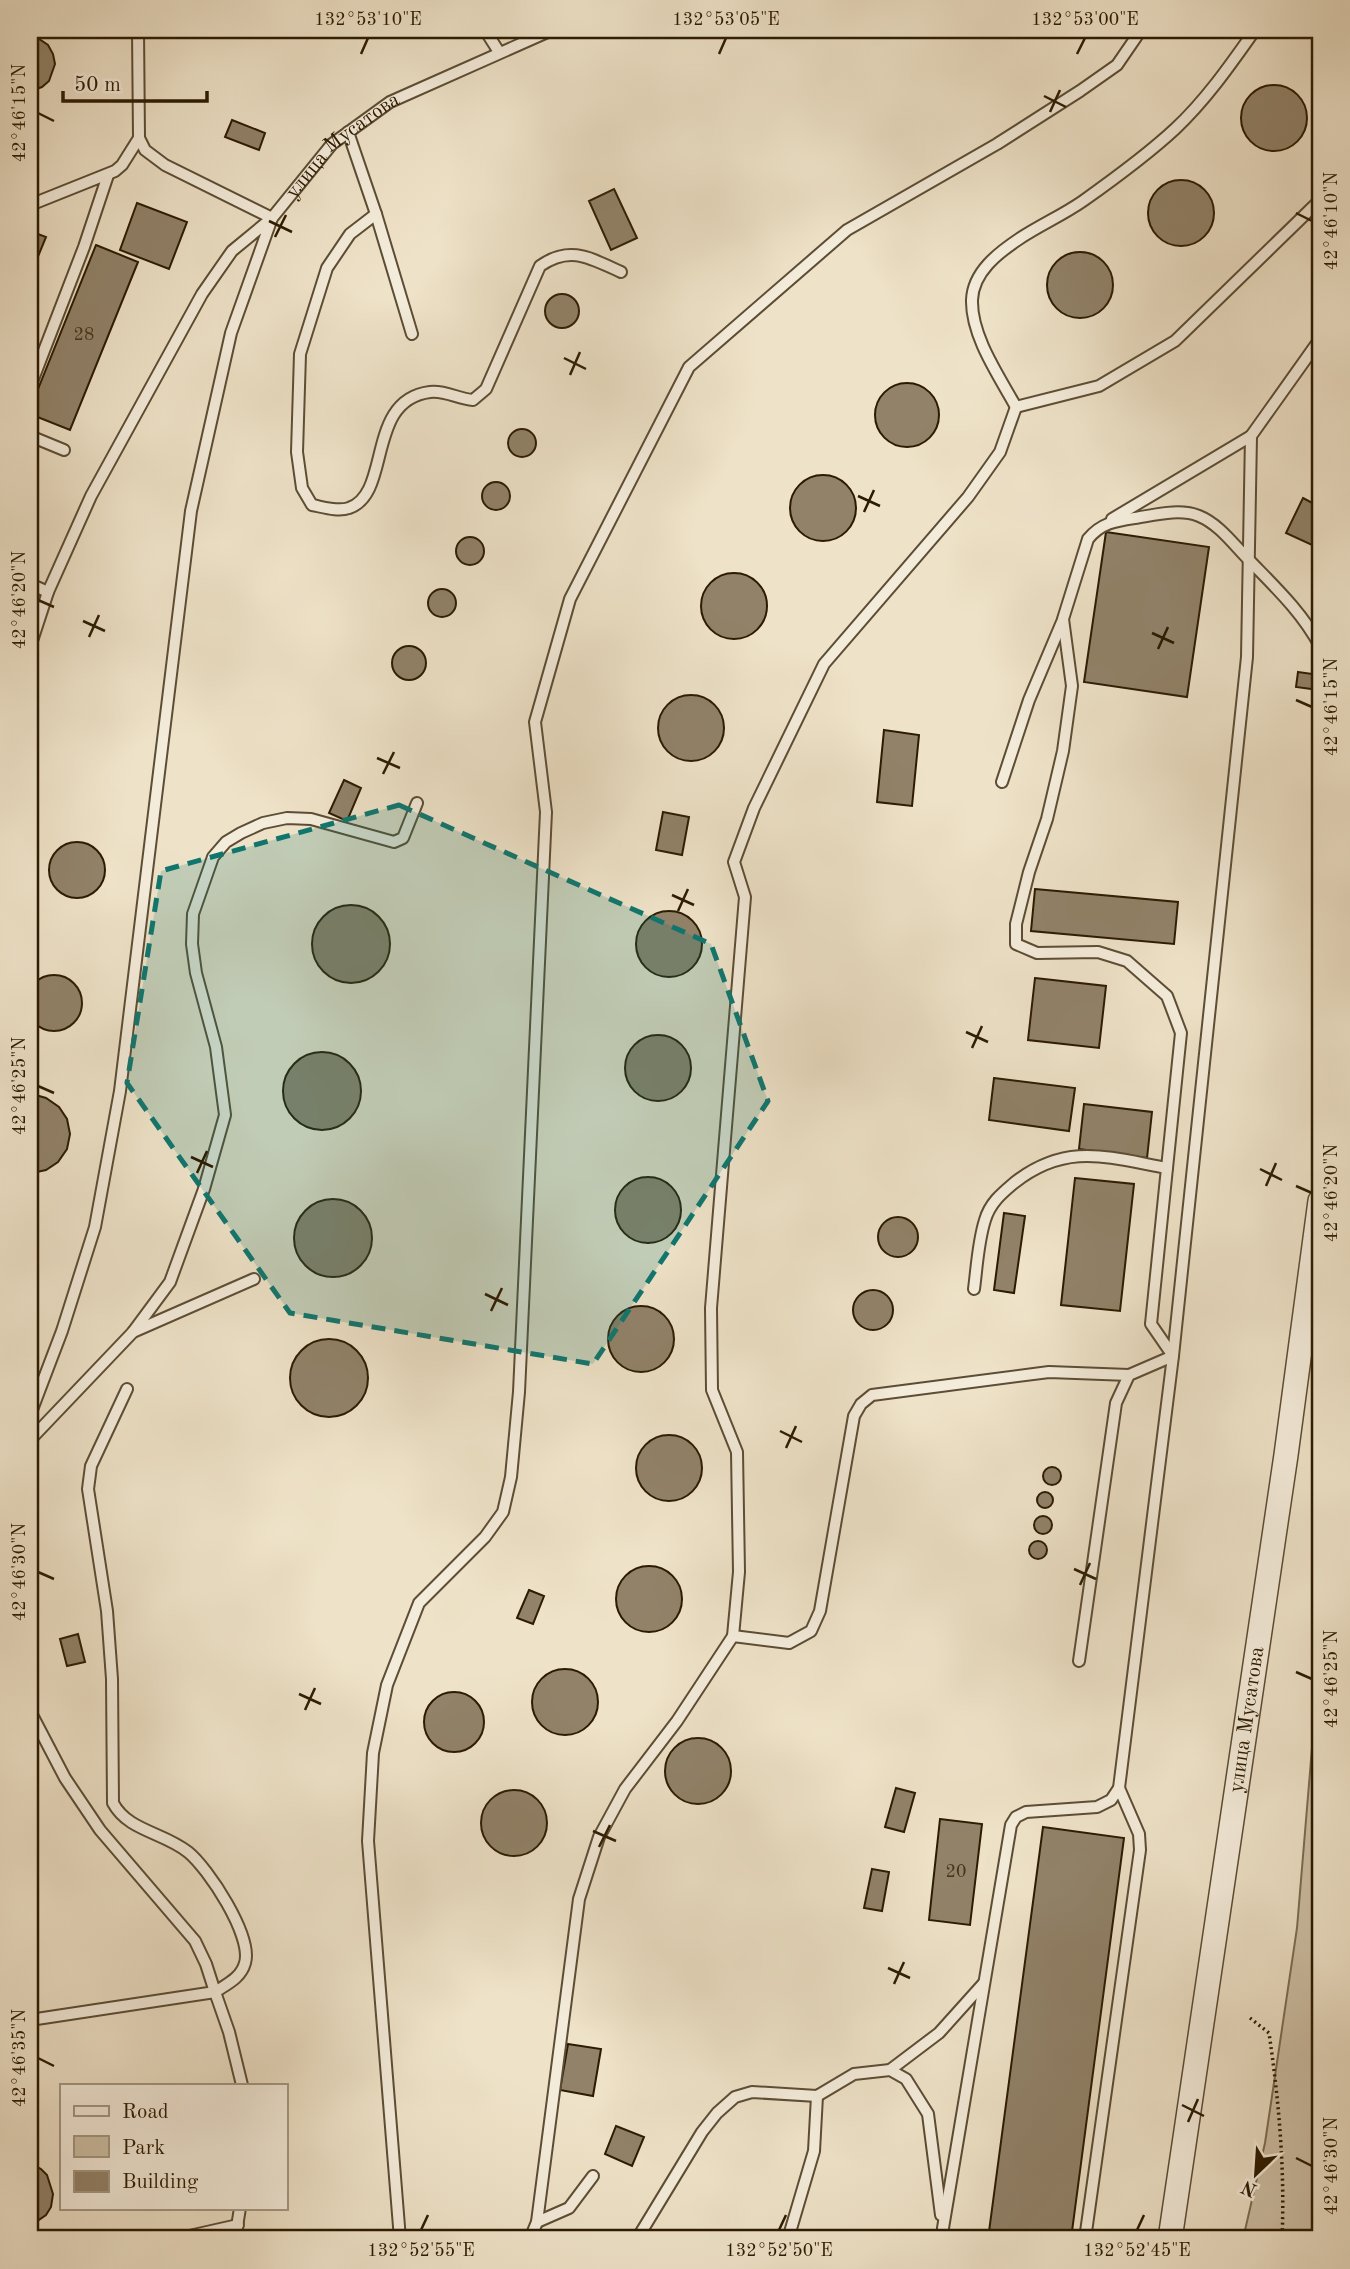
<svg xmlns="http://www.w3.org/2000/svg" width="1350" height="2269" viewBox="0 0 1350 2269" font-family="'Old Standard TT',serif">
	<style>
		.green { fill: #cdc0a6; stroke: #7c6e54; stroke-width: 2 }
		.building { fill: #918269; stroke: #2c1b02; stroke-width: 2 }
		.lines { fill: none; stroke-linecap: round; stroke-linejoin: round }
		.service-casing { stroke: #5c4d34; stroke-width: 14 }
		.minor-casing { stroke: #5c4d34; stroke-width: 26 }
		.path { stroke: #2c1b02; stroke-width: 3.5; stroke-dasharray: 2 3.5; stroke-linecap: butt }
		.service { stroke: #f4ecdb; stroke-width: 10 }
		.minor { stroke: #f4ecdb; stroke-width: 23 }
		.marked { fill: #0f766e; fill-opacity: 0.2; stroke: #0f766e; stroke-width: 5; stroke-dasharray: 14 9; stroke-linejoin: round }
		.ticks { fill: none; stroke: #2c1b02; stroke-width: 2.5 }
		.labels { text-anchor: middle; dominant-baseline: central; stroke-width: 5; stroke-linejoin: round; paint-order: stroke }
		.number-label { font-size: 18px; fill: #45351c }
		.street-label { font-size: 21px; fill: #2c1b02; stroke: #f4ecdb }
		.neatline { fill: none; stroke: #2c1b02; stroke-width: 2.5 }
		.ticks-label { font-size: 18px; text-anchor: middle; fill: #2c1b02 }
	</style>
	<rect width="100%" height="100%" fill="#eee2c8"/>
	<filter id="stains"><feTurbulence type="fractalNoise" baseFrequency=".00286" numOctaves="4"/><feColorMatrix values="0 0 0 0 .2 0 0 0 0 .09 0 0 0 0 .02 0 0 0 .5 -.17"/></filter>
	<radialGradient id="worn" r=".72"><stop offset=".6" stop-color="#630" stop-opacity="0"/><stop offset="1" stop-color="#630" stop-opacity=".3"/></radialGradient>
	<path class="green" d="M1320,1652V2239H1243L1265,2143L1297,1928Z"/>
	<path class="building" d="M30,37L39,39L48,45L53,54L55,64L49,81L42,87L30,91Z
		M1241 118a33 33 0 1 1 66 0a33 33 0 1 1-66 0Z
		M232,120L265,133L259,150L225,137Z
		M1148 213a33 33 0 1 1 66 0a33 33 0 1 1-66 0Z
		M614,189L637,238L611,250L589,201Z
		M137,203L187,222L169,269L120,250Z
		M30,231L46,237L30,276Z
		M96,245L138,262L70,430L30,414V409Z
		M1047 285a33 33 0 1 1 66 0a33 33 0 1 1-66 0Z
		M545 311a17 17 0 1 1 34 0a17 17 0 1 1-34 0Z
		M875 415a32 32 0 1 1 64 0a32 32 0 1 1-64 0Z
		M508 443a14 14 0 1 1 28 0a14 14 0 1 1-28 0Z
		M790 508a33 33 0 1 1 66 0a33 33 0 1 1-66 0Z
		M482 496a14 14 0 1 1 28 0a14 14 0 1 1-28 0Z
		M1303,498L1320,507V527L1312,545L1286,533Z
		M1106,532L1209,547L1187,697L1084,682Z
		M456 551a14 14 0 1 1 28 0a14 14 0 1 1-28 0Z
		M701 606a33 33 0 1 1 66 0a33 33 0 1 1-66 0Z
		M428 603a14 14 0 1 1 28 0a14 14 0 1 1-28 0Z
		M392 663a17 17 0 1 1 34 0a17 17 0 1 1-34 0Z
		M1298,672L1320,675L1319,690L1296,687Z
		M658 728a33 33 0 1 1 66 0a33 33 0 1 1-66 0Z
		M884,730L919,735L912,806L877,802Z
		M344,780L361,788L347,821L329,813Z
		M663,812L689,817L682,855L656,850Z
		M49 870a28 28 0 1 1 56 0a28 28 0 1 1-56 0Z
		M1035,889L1178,902L1174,944L1031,931Z
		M312 944a39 39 0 1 1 78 0a39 39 0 1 1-78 0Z
		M636 944a33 33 0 1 1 66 0a33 33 0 1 1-66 0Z
		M26 1003a28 28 0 1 1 56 0a28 28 0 1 1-56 0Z
		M1035,978L1106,986L1099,1048L1028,1040Z
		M625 1068a33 33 0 1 1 66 0a33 33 0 1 1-66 0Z
		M283 1091a39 39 0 1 1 78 0a39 39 0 1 1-78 0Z
		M994,1078L1075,1088L1069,1131L989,1120Z
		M32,1094L46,1098L59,1107L67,1119L70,1134L67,1149L58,1162L46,1170L32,1173H30V1095Z
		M1084,1104L1152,1112L1147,1158L1079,1149Z
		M615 1210a33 33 0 1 1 66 0a33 33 0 1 1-66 0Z
		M1075,1178L1134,1184L1120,1311L1061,1305Z
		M294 1238a39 39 0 1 1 78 0a39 39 0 1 1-78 0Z
		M1004,1213L1025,1216L1014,1293L994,1290Z
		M878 1237a20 20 0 1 1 40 0a20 20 0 1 1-40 0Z
		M30,1252L35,1261L38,1276L37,1286L30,1299Z
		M853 1310a20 20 0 1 1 40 0a20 20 0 1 1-40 0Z
		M608 1339a33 33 0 1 1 66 0a33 33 0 1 1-66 0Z
		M290 1378a39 39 0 1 1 78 0a39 39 0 1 1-78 0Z
		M636 1468a33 33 0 1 1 66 0a33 33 0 1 1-66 0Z
		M1043 1476a9 9 0 1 1 18 0a9 9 0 1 1-18 0Z
		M1037 1500a8 8 0 1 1 16 0a8 8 0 1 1-16 0Z
		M1034 1525a9 9 0 1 1 18 0a9 9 0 1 1-18 0Z
		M1029 1550a9 9 0 1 1 18 0a9 9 0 1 1-18 0Z
		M616 1599a33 33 0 1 1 66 0a33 33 0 1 1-66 0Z
		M529,1590L544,1596L533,1624L517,1618Z
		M78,1634L85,1662L67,1666L60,1639Z
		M532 1702a33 33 0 1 1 66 0a33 33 0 1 1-66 0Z
		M424 1722a30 30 0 1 1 60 0a30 30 0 1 1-60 0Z
		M665 1771a33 33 0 1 1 66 0a33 33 0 1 1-66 0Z
		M896,1788L915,1793L904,1832L885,1827Z
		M481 1823a33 33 0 1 1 66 0a33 33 0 1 1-66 0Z
		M940,1819L982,1824L970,1925L929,1920Z
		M1043,1827L1124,1838L1071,2239H988Z
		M872,1869L889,1872L882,1911L864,1908Z
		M568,2044L601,2049L593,2096L560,2090Z
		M616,2126L644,2137L632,2166L605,2154Z
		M30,2163L41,2169L47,2175L53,2194L51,2207L46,2215L30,2226Z"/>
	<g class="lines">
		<g class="service-casing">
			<g id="service">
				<path id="s1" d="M138,30L139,138L145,150L165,165L272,218L332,144L390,102L552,30"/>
				<path d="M485,30L499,52"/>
				<path d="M348,132L376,214L412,334"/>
				<path d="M30,205L115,171L122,165L139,138"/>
				<path d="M376,214L350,234L327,268L300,354L297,452L302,488L312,505C323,507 338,512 349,508C392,494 365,400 430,392C445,390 458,399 473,400L486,389L540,266C570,245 590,258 621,272"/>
				<path d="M30,387L84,247L108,175"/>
				<path d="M1016,407C999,376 971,336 972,300C973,272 998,253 1019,239C1040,225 1063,215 1083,201C1114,179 1147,155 1175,129C1206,100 1231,64 1255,30"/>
				<path d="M1016,407L1099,386L1175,341L1320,200"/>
				<path d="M30,436L64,450"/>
				<path d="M1112,519L1251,436"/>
				<path d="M30,584L48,592"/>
				<path d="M30,647L48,592L91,496L202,294L232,251L272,218L231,333L191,511L120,1091L95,1227L62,1331L30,1415"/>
				<path d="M1002,782L1029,700L1062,622"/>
				<path d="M1167,1168L1181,1033L1167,996L1127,961L1098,952L1037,953L1016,944V924L1029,872L1047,819L1063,751L1072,686L1063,619L1088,539C1101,523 1115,521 1135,518C1154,515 1180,508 1199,516C1219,524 1234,545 1248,559C1274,586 1302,612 1320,646"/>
				<path d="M974,1289C977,1266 978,1242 985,1220C990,1203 1001,1194 1014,1183C1066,1142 1107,1157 1167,1168L1151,1324L1173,1356L1129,1375L1116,1403L1079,1661"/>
				<path d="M133,1332L170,1282L204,1189L225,1115L216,1047L196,973L192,944L193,914L213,857L226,842L241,833L263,823L287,818L311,819L394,842L403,838L417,803"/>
				<path d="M30,1440L133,1332L254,1279"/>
				<path d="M733,1636L789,1643L811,1631L820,1611L854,1416L861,1404L872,1395L1049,1372L1129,1375"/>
				<path d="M30,1711L65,1778L100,1830L195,1941L206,1964L215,1992C227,1984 241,1978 245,1963C253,1936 208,1868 188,1852C163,1832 128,1831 113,1803L112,1679L107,1611L88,1489L91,1466L127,1389"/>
				<path d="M30,2020L215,1992L229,2032L242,2085"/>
				<path d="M890,2070L939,2033L983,1984"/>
				<path d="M537,2222L569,2208L593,2176"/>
				<path d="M176,2239L238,2225"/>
				<path d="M235,2239L240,2208"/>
				<path d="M400,2239L368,1841L373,1753L387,1685L419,1603L485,1537L503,1512L511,1477L519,1392L546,812L535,722L570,599L689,367L847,230L997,144L1080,91L1117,65L1141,30"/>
				<path d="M530,2239L537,2222L579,1899L599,1837L625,1789L677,1721L733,1636L739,1572L737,1452L712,1390L711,1308L745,897L734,862L754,808L824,664L968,497L1000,452L1016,407"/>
				<path d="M637,2239L702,2132L717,2113L735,2097L752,2092L817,2096L854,2074L890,2070L906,2079L928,2114L941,2215"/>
				<path d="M788,2239L814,2151L817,2096"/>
				<path d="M944,2239L943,2228L1011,1825L1016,1817L1026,1812L1097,1807L1111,1800L1119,1788L1173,1356L1247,657L1251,436L1320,339"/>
				<path d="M1085,2239L1140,1850L1139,1834L1119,1788"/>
			</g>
		</g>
		<g class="minor-casing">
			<g id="minor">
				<path id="s2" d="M1170,2239L1286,1455L1320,1201"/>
			</g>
		</g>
		<path class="path" d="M1250,2018L1269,2033C1279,2101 1285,2171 1282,2239"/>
		<use href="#service" class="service"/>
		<use href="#minor" class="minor"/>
	</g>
	<path class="marked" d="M399,805L711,944L768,1101L593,1364L290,1313L127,1083L161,871Z"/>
	<path class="ticks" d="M361,54L368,38M719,54L726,38M1077,54L1085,38M1044,96L1066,107M1050,112L1060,90M38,113L54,121M1296,213L1312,221M269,221L292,232M275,237L286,215M564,358L586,369M570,375L580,352M858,496L880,506M864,512L874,490M38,600L54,607M83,621L105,631M1152,633L1174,643M89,637L99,615M1158,649L1168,627M1296,700L1312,707M377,758L400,768M383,774L394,752M672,895L694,905M678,911L688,889M966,1032L988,1042M972,1048L982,1026M38,1086L54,1093M191,1157L213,1167M1260,1169L1282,1180M197,1173L207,1151M1266,1186L1276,1163M1296,1186L1312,1193M485,1294L508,1305M491,1311L502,1288M780,1431L802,1442M786,1448L796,1426M1074,1569L1096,1579M38,1572L54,1579M1080,1585L1090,1563M1296,1672L1312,1679M299,1694L321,1704M305,1710L315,1688M593,1831L616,1841M599,1847L610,1825M888,1968L910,1978M894,1984L904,1962M38,2058L54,2066M1182,2105L1204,2116M1188,2122L1198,2099M1296,2158L1312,2166M421,2230L428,2215M779,2230L786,2215M1137,2230L1144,2215"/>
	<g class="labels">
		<g class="number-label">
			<text x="84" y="335">28</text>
			<text x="956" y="1872">20</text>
		</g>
		<g class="street-label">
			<text stroke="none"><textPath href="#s1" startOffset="368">улица Мусатова</textPath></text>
			<text stroke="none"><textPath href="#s2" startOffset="525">улица Мусатова</textPath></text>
		</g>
	</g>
	<rect width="1350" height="2269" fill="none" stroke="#eee2c8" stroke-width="77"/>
	<rect x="60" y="2084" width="228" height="126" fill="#f4ecdb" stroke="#a49884" stroke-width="2"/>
	<rect x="74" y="2106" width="35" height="10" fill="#f4ecdb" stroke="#a49884" stroke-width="2"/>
	<text x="122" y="2118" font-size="21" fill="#2c1b02">Road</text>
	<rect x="74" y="2136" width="35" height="21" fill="#cdc0a6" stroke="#a49884" stroke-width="2"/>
	<text x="122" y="2154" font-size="21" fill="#2c1b02">Park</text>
	<rect x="74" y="2171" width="35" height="21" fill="#918269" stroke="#a49884" stroke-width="2"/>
	<text x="122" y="2188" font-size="21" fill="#2c1b02">Building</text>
	<g transform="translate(1256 2174) rotate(205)" stroke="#f4ecdb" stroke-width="5" paint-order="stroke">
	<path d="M0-5L12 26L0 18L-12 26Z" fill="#2c1b02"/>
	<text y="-10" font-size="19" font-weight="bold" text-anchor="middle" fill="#2c1b02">N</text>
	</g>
	<path d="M63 91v10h144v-10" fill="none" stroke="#2c1b02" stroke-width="3.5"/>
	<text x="74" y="91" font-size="21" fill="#2c1b02" stroke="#f4ecdb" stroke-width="5" paint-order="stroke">50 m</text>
	<rect x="38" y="38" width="1274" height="2192" class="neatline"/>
	<g class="ticks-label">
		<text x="368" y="25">132°53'10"E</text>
		<text x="726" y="25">132°53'05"E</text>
		<text x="1085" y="25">132°53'00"E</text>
		<text transform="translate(19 113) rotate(-90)" y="6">42°46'15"N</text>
		<text transform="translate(1331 221) rotate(-90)" y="6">42°46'10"N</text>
		<text transform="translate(19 600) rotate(-90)" y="6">42°46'20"N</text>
		<text transform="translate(1331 707) rotate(-90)" y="6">42°46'15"N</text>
		<text transform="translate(19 1086) rotate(-90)" y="6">42°46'25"N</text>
		<text transform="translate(1331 1193) rotate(-90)" y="6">42°46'20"N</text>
		<text transform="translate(19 1572) rotate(-90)" y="6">42°46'30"N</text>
		<text transform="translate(1331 1679) rotate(-90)" y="6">42°46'25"N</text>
		<text transform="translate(19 2058) rotate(-90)" y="6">42°46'35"N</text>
		<text transform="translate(1331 2166) rotate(-90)" y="6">42°46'30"N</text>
		<text x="421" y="2256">132°52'55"E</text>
		<text x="779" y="2256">132°52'50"E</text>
		<text x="1137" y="2256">132°52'45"E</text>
	</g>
	<rect width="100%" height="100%" filter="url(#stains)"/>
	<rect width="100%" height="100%" fill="url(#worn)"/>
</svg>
